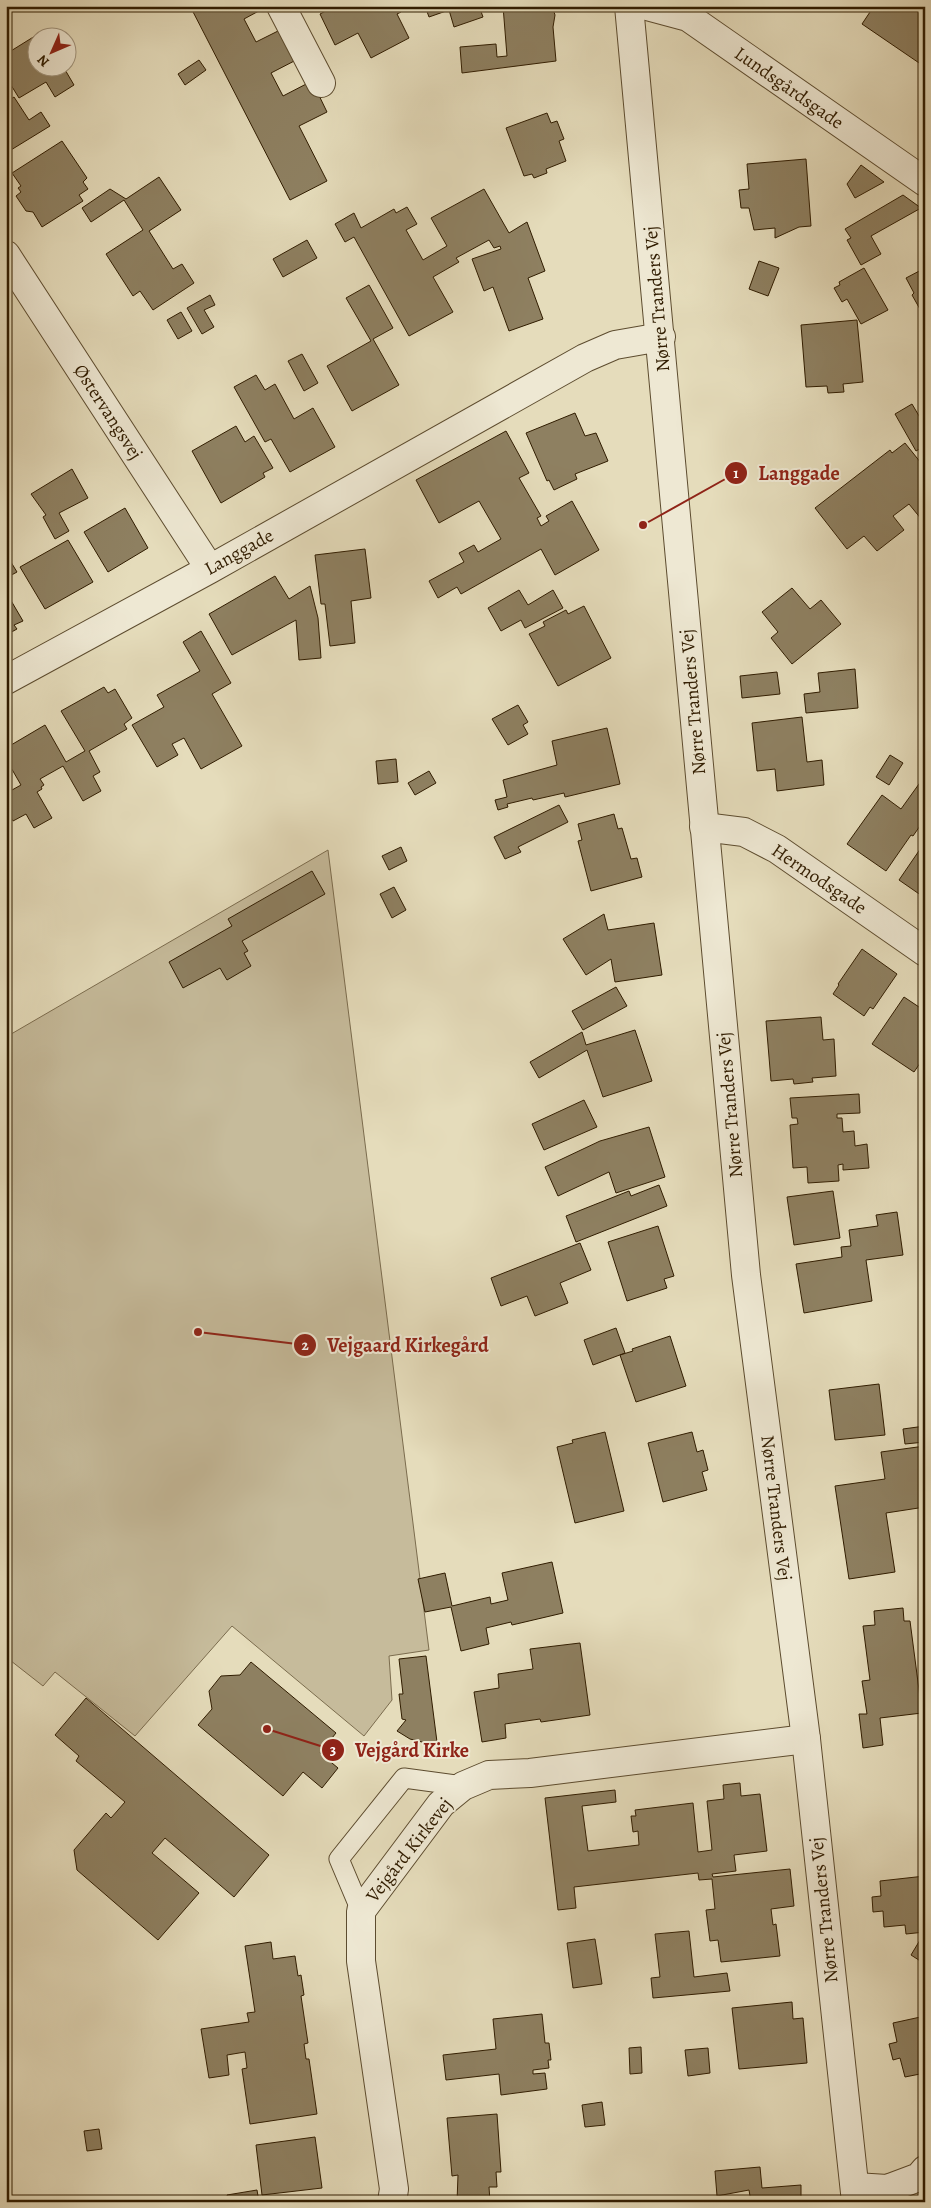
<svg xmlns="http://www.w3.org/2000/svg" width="931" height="2208" viewBox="0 0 931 2208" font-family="Alegreya,serif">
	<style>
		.green { fill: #c6bb9b; stroke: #7b6c4e }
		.building { fill: #8e8061; stroke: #301c00 }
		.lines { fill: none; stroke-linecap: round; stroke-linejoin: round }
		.service-casing { stroke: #5d4c2f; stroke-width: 21 }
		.minor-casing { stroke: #5d4c2f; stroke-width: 30 }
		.tertiary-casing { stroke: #5d4c2f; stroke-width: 30 }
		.service { stroke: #eee8d3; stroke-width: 19 }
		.minor { stroke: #eee8d3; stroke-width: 28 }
		.tertiary { stroke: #eee8d3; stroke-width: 28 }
		.labels { text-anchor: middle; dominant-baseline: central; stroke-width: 4; stroke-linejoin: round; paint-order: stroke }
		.street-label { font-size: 19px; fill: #301c00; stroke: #eee8d3 }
		.leader { fill: none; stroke: #8f2418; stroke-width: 2 }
		.callout-dot { fill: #8f2418; stroke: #eee8d3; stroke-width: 2 }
		.mark-label { font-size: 15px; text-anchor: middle; font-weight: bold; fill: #fff }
		.callout-label { font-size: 20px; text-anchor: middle; font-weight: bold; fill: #8f2418; stroke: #eee8d3; stroke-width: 4; stroke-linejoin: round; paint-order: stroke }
	</style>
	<rect width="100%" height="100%" fill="#e5dcbb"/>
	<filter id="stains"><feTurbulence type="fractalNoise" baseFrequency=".004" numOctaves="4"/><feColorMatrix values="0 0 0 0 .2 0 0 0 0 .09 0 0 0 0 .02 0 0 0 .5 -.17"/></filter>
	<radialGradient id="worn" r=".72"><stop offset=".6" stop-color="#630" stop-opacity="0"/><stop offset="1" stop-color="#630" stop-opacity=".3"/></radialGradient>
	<path class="green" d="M328,850L429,1650L389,1656L392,1700L364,1736L232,1626L135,1736L55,1672L43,1686L6,1657V1037Z"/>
	<path class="building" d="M190,6H268L244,19L256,42L284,28L300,58L271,73L283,96L312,81L327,112L299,126L327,181L290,200Z
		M335,6H398L401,12L397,14L409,38L371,58L358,33L335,45L320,14Z
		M425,6H448L449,10L461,6H479L483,17L454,27L449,10L429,17Z
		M503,6H552L555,15L553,27L556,61L462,73L460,47L496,44L497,57L507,56Z
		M874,6H925V67L862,24Z
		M43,31L46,38H38V68H64L74,85L55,97L46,82L19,98L6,77V54Z
		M199,60L206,70L185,85L178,74Z
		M14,97L29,120L41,112L50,126L6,153V102Z
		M547,113L551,123L557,121L564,139L559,141L566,161L546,169L547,173L534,178L532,174L524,176L506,128Z
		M62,141L87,178L83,182L88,189L79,195L83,201L42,227L33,212L26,211L16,196L21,192L18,188L21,186L12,173Z
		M806,159L811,226L799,227L775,238V228L754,230L749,208H741L739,190L749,189L747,164Z
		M861,165L884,182L855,198L847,184Z
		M159,177L181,210L149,231L173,269L182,264L194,283L153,310L140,291L133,296L106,254L143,230L124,200L91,222L82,208L110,189L126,199Z
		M484,189L509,233L527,222L545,271L528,278L543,319L509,331L493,287L484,291L472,259L501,249L500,246L494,248L489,240L456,258L459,262L433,277L453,312L409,336L354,237L345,242L335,224L354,213L361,228L394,209L396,213L407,207L417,224L406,230L423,260L447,246L431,218Z
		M903,195L921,208L871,236L881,254L861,265L847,240L851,238L845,229Z
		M307,240L317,258L283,277L273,259Z
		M759,261L779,268L768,296L749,289Z
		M864,268L888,310L861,324L847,299L842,302L834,288L840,285L839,282Z
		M925,268V318L912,295L914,293L906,278Z
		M369,285L393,328L373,339L399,385L352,411L327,366L371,341L346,298Z
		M210,295L215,305L204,310L214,327L202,334L187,308Z
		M181,312L192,331L178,339L167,320Z
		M857,320L863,382L843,384L844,392L828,393L827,386L806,387L801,325Z
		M302,354L318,383L304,391L288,361Z
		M256,375L265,390L275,384L294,419L313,408L335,447L290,472L271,439L265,442L234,387Z
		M912,404L925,426V446L916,451L895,414Z
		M575,413L585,436L596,433L608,461L575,474L577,479L554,490L549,480L547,481L526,433Z
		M236,426L245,442L254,436L273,468L263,473L265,477L221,503L192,451Z
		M506,431L529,473L519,478L541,516L537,518L541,526L549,521L546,516L572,501L599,550L555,575L541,549L461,594L457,587L438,598L429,581L464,562L459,553L474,545L478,552L501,539L479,501L439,523L416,480Z
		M905,443L925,468V517L922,520L909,504L893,516L904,530L877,551L864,536L847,549L815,508L890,450L892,453Z
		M72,469L88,498L59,513L69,531L55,539L43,517L46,515L31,494Z
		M125,508L148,548L108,572L84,532Z
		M68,540L93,582L45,609L20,567Z
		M365,549L371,598L351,601L355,643L330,646L325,604H321L315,555Z
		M6,554L17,572L6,578Z
		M275,576L289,599L310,586L318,618L321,658L299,660L296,620L232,655L209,614Z
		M792,588L810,609L821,600L841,624L792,664L771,638L778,632L762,612Z
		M519,590L528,605L553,590L563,608L525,628L521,620L501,631L488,608Z
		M6,592L23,621L14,625L17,629L6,635Z
		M584,606L611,658L558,686L529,634L545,626L543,622L566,610L568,614Z
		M201,631L231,683L212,694L242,746L201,769L184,738L172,744L178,755L157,767L132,725L164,707L157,695L200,671L183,642Z
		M855,669L858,708L806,713L804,694L820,692L818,673Z
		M777,672L780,694L742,698L740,676Z
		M104,687L108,693L115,689L132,718L124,724L127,729L89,751L100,772L93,776L101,791L83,801L63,766L40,779L44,785L41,787L42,789L37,792L52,818L34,828L26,814L13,821L6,809V790L10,788L12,790L21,785L6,759V748L45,725L66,762L85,751L61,711Z
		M518,705L528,722L523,725L528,734L508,745L492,719Z
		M802,717L807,762L822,760L824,785L777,791L775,769L757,771L752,723Z
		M607,728L620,784L565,797L564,793L533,800L532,798L507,804L508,807L498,810L495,800L507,797L503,780L557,765L552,741Z
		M890,755L903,763L889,785L876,777Z
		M396,759L398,782L378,784L376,761Z
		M429,771L436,783L415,795L408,783Z
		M924,777L925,825L922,823L913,836L911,835L886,871L847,844L882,795L901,809Z
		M559,805L568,822L518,847L521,852L505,859L494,837Z
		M614,814L618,829L622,828L631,859L637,858L642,877L591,891L578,841L582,840L578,824Z
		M925,842V898L899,880Z
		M401,847L407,861L389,870L382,856Z
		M312,871L325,894L242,941L248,951L244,953L251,966L227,980L220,968L183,988L169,962L232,926L228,919Z
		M394,887L406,910L392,918L380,894Z
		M604,914L608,930L654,923L662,975L615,982L611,959L586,975L563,939Z
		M862,949L897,974L873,1009L870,1007L864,1016L833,994L839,985L838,984Z
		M616,987L627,1006L583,1030L572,1011Z
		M904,997L925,1011V1056L914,1072L872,1044Z
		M821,1017L823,1040L834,1039L836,1076L812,1078L813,1082L794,1084L793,1079L771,1081L766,1021Z
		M635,1030L652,1081L603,1097L587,1050L539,1078L530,1062L582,1032L586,1045Z
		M859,1094L860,1113L837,1114V1118H842L843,1132L854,1131L855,1146L867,1144L869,1168L843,1170V1164L838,1165L839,1181L808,1183L807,1167L793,1168L790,1125L798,1124L797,1118H792L790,1098Z
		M584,1100L597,1127L544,1150L532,1124Z
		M649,1127L665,1177L616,1193L609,1172L558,1196L545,1167L600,1141Z
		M659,1185L667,1206L576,1242L566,1216L629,1191L631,1196Z
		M833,1191L840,1238L794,1245L787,1197Z
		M897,1212L903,1255L866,1260L872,1301L804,1313L796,1264L842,1257L841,1247L851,1246L849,1230L878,1226L876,1215Z
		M658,1226L674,1276L664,1279L667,1288L627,1301L608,1242Z
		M580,1243L591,1270L560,1283L568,1303L535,1316L527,1296L501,1306L491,1278Z
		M616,1328L625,1353L593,1365L584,1340Z
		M670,1336L686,1386L636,1402L620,1355L633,1351L632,1349Z
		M879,1384L885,1435L835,1440L829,1390Z
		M925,1426V1442L905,1444L903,1429Z
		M605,1432L624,1511L575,1523L557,1447L573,1443L572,1440Z
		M692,1432L697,1452L703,1450L708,1470L702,1472L707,1490L663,1502L648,1443Z
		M925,1446V1507L886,1513L895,1572L849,1579L835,1486L885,1479L881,1452Z
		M552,1562L563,1613L512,1625L511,1622L486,1628L489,1644L461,1651L451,1607L425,1612L418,1579L445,1573L452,1606L490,1597L491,1604L508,1600L502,1573Z
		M903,1608L904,1621H910L922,1713L880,1718L883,1745L863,1748L859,1714H867L862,1681L870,1680L863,1626L875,1625L874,1611Z
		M580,1643L590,1715L541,1722L540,1719L505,1724L506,1738L482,1742L474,1692L499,1688L498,1674L533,1669L530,1649Z
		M426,1656L437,1742H422L410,1739L397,1731L406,1720L402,1719L399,1694H403L399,1659Z
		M251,1662L336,1733L320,1753L338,1768L322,1788L303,1772L283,1796L198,1725L212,1709L209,1691L221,1676L240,1675Z
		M86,1698L269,1855L234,1897L165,1838L152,1853L199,1893L158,1940L77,1870L74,1850L106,1813L111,1818L125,1802L76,1761L79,1756L55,1735Z
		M740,1783L741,1796L760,1794L767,1851L734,1855L736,1871L712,1874L713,1877L790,1869L794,1906L771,1909L773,1925L776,1924L780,1956L721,1962L718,1940L710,1941L706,1910L715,1909L712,1879L699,1880L698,1873L574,1887L576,1908L558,1910L545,1798L615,1790L616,1802L582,1806L588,1851L639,1845L638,1831L633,1832L631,1816H636L635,1810L693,1803L698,1852L712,1850L707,1801L724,1799L723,1785Z
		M925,1876V1932L906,1934L905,1925L884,1927L883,1911L873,1912L872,1897L881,1896L880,1881Z
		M689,1931L694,1977L727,1973L730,1991L653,1998L651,1978L660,1977L655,1934Z
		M925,1938V1964L911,1955L920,1940Z
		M595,1939L602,1984L573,1988L567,1943Z
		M271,1942L273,1959L295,1956L298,1976L301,1975L304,1995L301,1996L308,2043L304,2044L306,2059H309L317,2114L250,2124L242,2069L247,2068L245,2052L227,2055L229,2075L209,2078L201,2029L249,2022L247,2013L255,2012L245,1946Z
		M792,2002L793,2019L803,2018L807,2063L739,2069L732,2008Z
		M542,2014L545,2043H549L551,2060H548L549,2068L533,2070V2074L545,2073L547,2089L501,2095L499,2074L446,2080L443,2055L496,2049L493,2019Z
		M925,2016V2073L905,2077L900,2058L893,2060L889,2044L897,2042L893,2023Z
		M641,2047L642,2073L630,2074L629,2048Z
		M708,2048L710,2073L688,2076L685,2050Z
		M602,2102L605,2125L585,2127L582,2105Z
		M497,2114L501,2172H496L497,2187H489L490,2202H457L458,2175L452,2176L447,2118Z
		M99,2129L102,2149L87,2151L84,2131Z
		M315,2137L322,2188L262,2195L256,2145Z
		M760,2167L762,2188L801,2185V2202H751L749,2190L717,2196L715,2171Z
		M6,2173L10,2202H6Z
		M257,2190L259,2202H229L227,2195Z
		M217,2198L218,2202H197Z"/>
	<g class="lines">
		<g class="service-casing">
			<path id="service" d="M361,1911L339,1859L404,1778L463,1786"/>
		</g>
		<g class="minor-casing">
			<path id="minor" d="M281,6L321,83
				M647,6L688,17L925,182
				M6,255L210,569
				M6,680L210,569L585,358L615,345L661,337
				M704,827L744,832L777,849L925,952
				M855,2187L887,2189L919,2177L925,2170
				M392,2202L394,2189L361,1961V1911L441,1804L463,1786L489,1775L530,1773L806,1739"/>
		</g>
		<g class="tertiary-casing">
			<path id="tertiary" d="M629,6L746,1275L806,1739L856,2202"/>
		</g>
		<use href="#service" class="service"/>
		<use href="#minor" class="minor"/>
		<use href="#tertiary" class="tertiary"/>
	</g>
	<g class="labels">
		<g class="street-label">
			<text transform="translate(789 88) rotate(35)">Lundsgårdsgade</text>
			<text transform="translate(657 299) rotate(-95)">Nørre Tranders Vej</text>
			<text transform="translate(108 412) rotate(57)">Østervangsvej</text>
			<text transform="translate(239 552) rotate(-29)">Langgade</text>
			<text transform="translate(693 702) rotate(-95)">Nørre Tranders Vej</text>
			<text transform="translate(819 879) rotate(34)">Hermodsgade</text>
			<text transform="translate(730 1105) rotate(-95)">Nørre Tranders Vej</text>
			<text transform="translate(776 1508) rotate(83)">Nørre Tranders Vej</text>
			<text transform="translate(409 1850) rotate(-52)">Vejgård Kirkevej</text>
			<text transform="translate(824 1910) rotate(-96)">Nørre Tranders Vej</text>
		</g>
	</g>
	<path class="leader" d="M643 525L736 473M198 1332L305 1345M267 1729L333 1750"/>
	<g class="callout-dot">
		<circle cx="643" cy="525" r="5"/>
		<circle cx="198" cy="1332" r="5"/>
		<circle cx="267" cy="1729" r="5"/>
		<circle cx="736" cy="473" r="12"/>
		<circle cx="305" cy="1345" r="12"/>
		<circle cx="333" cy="1750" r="12"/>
	</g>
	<g class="mark-label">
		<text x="736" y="478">1</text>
		<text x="305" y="1350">2</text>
		<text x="333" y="1755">3</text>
	</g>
	<g class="callout-label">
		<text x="799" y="480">Langgade</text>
		<text x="408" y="1352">Vejgaard Kirkegård</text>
		<text x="412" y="1757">Vejgård Kirke</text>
	</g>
	<rect width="931" height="2208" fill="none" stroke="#e5dcbb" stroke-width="25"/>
	<rect x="8" y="8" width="916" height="2193" fill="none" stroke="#301c00" stroke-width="2.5"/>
	<rect x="12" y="12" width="906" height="2183" fill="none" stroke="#301c00"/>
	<g transform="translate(52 52) rotate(225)"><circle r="24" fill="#eee8d3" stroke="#a2967f"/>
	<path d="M0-4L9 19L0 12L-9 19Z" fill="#8f2418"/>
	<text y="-8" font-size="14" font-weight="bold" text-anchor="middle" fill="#301c00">N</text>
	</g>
	<rect width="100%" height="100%" filter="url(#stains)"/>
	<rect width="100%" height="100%" fill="url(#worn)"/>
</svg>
